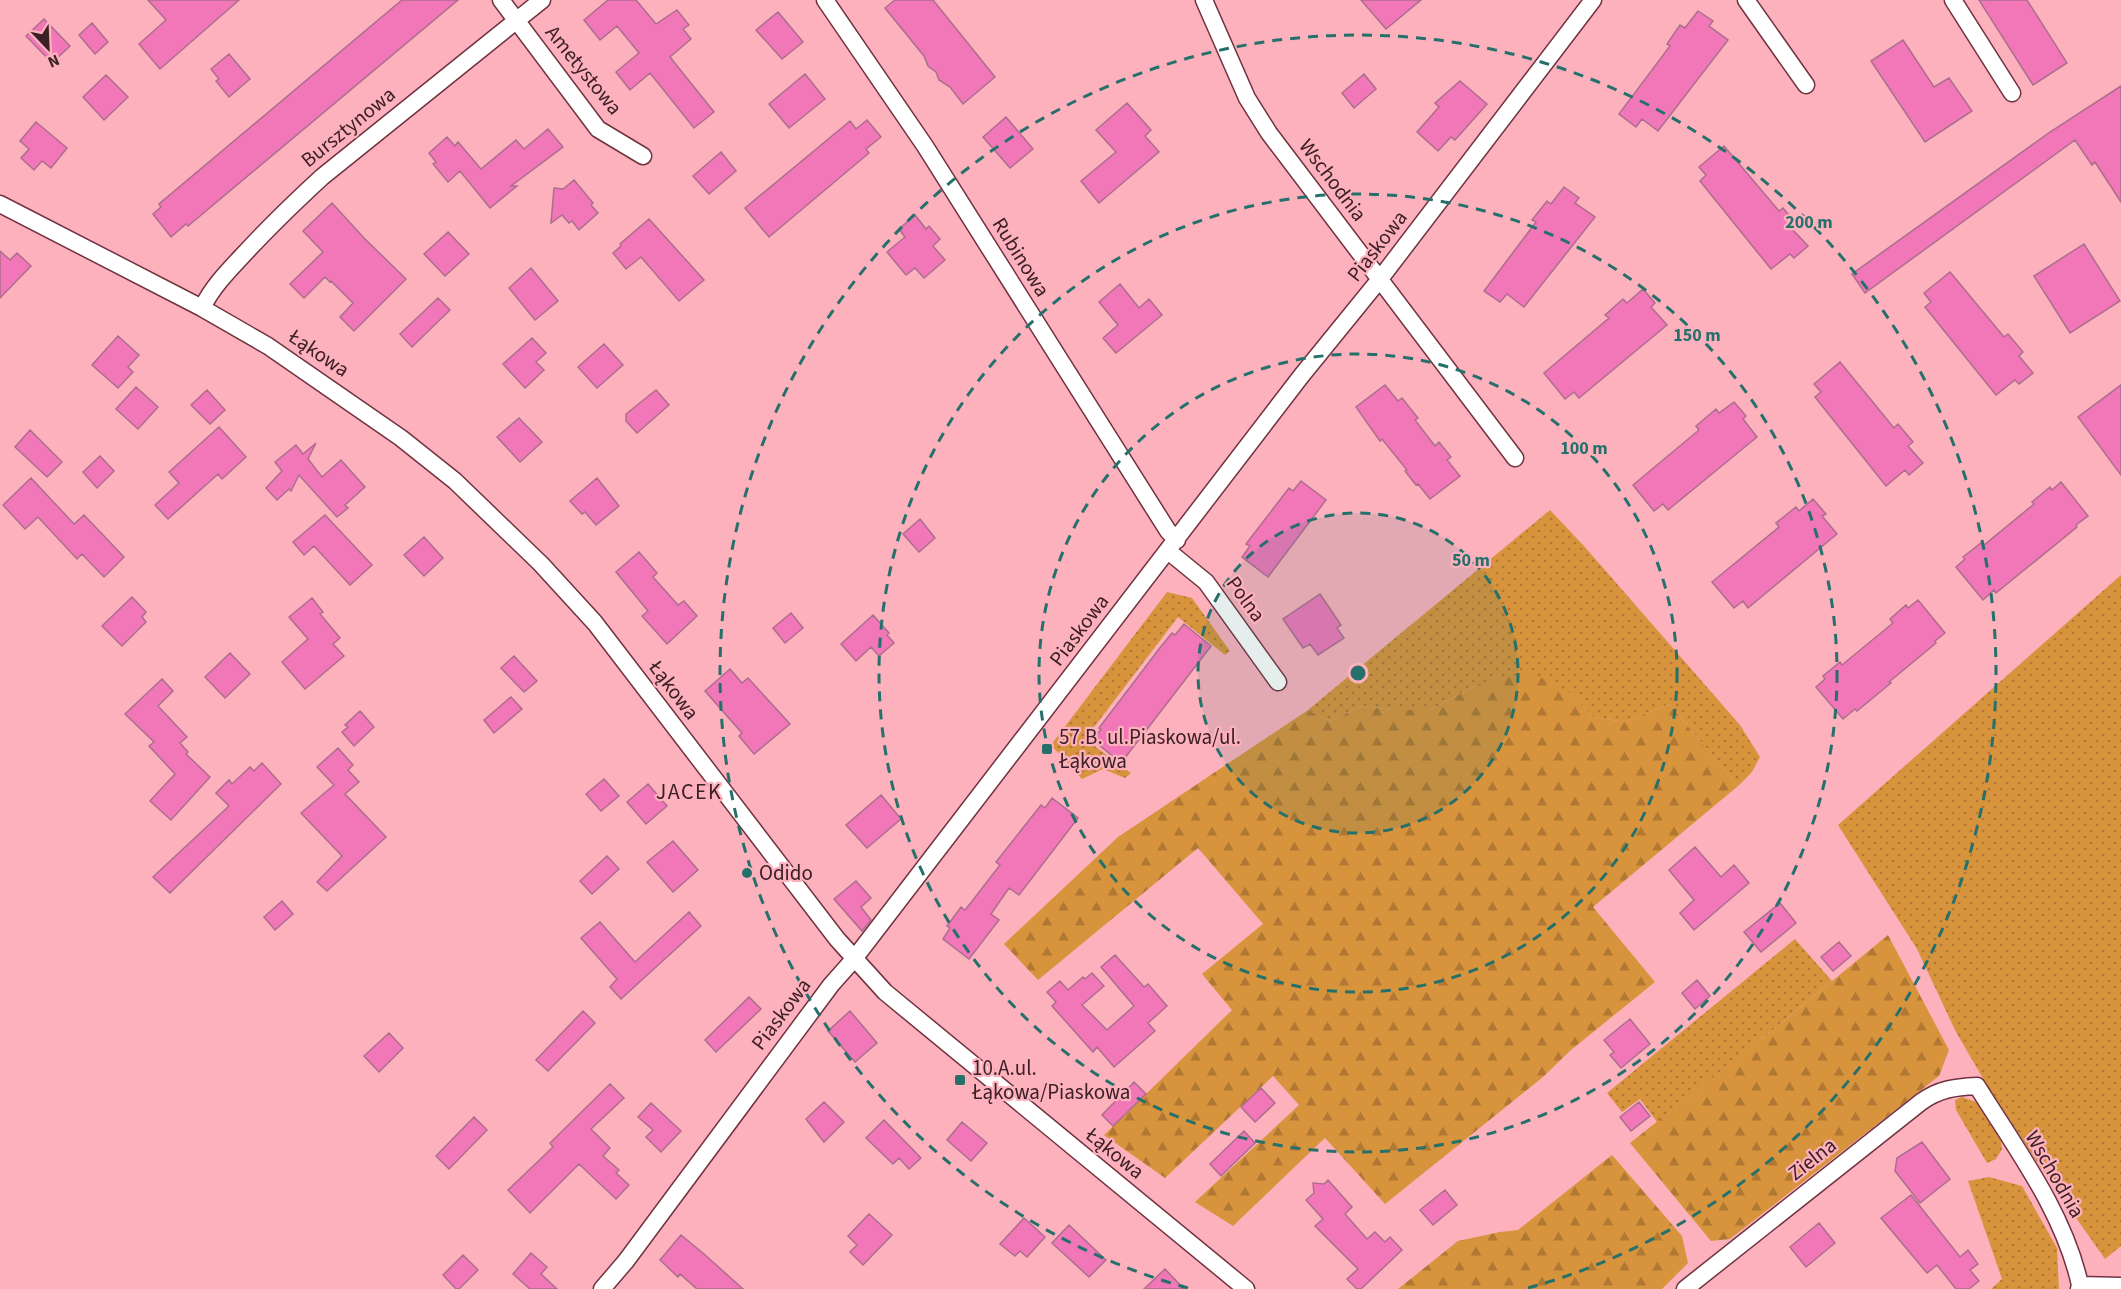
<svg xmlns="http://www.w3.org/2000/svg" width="2121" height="1289" viewBox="0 0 2121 1289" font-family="'Source Sans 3',sans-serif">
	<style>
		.grass { fill: url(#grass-dots) }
		.forest { fill: url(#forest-firs) }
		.building { fill: #f177b9; stroke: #ac6e8d; stroke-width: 1.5 }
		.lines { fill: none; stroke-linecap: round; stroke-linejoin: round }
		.street-casing { stroke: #713240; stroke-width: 19 }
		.street { stroke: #fff; stroke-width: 16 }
		.ring { fill: none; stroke: #26706b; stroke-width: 3; stroke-dasharray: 10 8 }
		.poi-dot { fill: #26706b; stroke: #fcb1bd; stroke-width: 2 }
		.labels { text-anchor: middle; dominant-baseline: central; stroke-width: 4.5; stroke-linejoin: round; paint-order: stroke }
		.street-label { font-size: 21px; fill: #3c2025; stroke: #fcb1bd }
		.poi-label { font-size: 21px; fill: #3c2025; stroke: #fcb1bd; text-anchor: start }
		.neighbourhood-label { font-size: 22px; letter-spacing: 1.5px; fill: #3c2025; stroke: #fcb1bd }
		.centre { fill: #26706b; stroke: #fcb1bd; stroke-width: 3 }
		.ring-label { font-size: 18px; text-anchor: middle; font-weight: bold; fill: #26706b; stroke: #fcb1bd; stroke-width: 4.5; stroke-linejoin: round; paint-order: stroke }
	</style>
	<defs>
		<pattern id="grass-dots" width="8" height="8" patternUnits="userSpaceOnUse" patternTransform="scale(1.5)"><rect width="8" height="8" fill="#d8933d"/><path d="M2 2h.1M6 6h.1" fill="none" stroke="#b07833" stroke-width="1.8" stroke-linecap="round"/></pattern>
		<pattern id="forest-firs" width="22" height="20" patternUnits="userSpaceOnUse" patternTransform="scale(1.5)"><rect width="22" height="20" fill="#d8933d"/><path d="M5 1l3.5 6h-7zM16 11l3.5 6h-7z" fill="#b07833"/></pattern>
	</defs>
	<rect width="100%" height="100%" fill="#fcb1bd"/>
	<path class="grass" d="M1550,510L1584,546L1740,725L1760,757L1752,772L1738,786L1669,704L1625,722L1593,717L1570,693L1479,684L1430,710H1393L1363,706L1330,721L1308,710Z
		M2121,575V1246L2105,1259L2041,1168L1988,1087L1956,1032L1917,949L1838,825Z
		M1167,592L1192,598L1230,651L1225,655L1178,617L1085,739L1131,773L1125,778L1103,769L1082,779L1051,745Z
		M1795,939L1832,981L1752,1047L1657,1122L1640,1099L1622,1112L1607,1093Z
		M1962,1097L1976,1102L2001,1141L2002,1149L1996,1159L1987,1163L1956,1110L1955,1100Z
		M1989,1177L2022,1186L2057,1248L2059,1289H1991L2002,1279L1968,1181Z"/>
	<path class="forest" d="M1530,672L1570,693L1593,717L1625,722L1669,704L1738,786L1593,907L1655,982L1571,1050L1543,1077L1385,1204L1325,1138L1233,1226L1195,1202L1299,1105L1273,1076L1165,1178L1104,1135L1232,1010L1202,974L1263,924L1198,848L1038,980L1004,944L1118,837L1308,710L1330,721L1363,706L1393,710H1430L1479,684Z
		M1888,935L1949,1050L1939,1076L1730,1239L1711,1241L1630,1143L1763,1038Z
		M1612,1155L1682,1236L1688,1263L1662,1289H1398L1458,1241L1500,1232L1518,1230Z"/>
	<path class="building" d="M148,0H239L160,69L139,44L166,20Z
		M402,0H458L188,226L186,224L171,237L153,214L161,207L159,204Z
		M608,0H636L656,24L677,10L689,25L683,29L691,39L670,57L714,112L694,128L650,73L630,90L616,72L639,53L617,26L600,40L584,20Z
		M895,0H933L995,77L963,104L950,87L939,80L936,72L928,66L924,56L885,8Z
		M1361,0H1421L1386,29Z
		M1979,0H2027L2067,63L2033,85Z
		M1698,11L1713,21L1709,26L1728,40L1658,131L1642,119L1636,127L1619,114L1670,46L1667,44L1680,25L1685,28Z
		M778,12L803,42L782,59L756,30Z
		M44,19L70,46L52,63L26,36Z
		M92,23L108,42L95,54L79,35Z
		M1903,40L1934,87L1949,78L1972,111L1925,142L1871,61Z
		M229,54L250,79L229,97L216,81L219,79L211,69Z
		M805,74L825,99L789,128L769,104Z
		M1364,74L1376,89L1354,108L1342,93Z
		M106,75L128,97L104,120L83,97Z
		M1460,81L1487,104L1455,140L1451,137L1438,151L1417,132L1439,107L1435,103Z
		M2121,86V202L2095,162L2092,165L2075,140L1865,293L1852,274L2050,132Z
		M1127,103L1151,130L1145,136L1159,152L1099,203L1081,181L1116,152L1096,130Z
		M1006,117L1033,149L1010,168L983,137Z
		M867,120L881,137L866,149L869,153L769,237L745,208L850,121L856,129Z
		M36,122L67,148L51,168L42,161L34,170L21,158L29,149L20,141Z
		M548,129L563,147L511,186H517L490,208L460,171L448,182L433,164L436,162L429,153L447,137L455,146L458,142L481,169L516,140L524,149Z
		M1724,146L1779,211L1783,208L1798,226L1793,230L1808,246L1794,258L1790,254L1771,269L1700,181L1706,175L1699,167Z
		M721,152L736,171L709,194L693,176Z
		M574,180L593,203L591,205L598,213L579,230L572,221L569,223L562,215L551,223L554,188L563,189Z
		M1564,187L1579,198L1575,203L1595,217L1524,307L1507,294L1500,302L1484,291L1536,222L1532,220L1547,201L1551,204Z
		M332,203L364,238L406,279L354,331L340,317L353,303L331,281L330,282L325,277L304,298L290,284L323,252L303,231Z
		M915,215L926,229L929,226L940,239L933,246L945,260L924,278L915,268L906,275L887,252L905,237L899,229Z
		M649,219L704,280L679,301L641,257L626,269L613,253L621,246L620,244Z
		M448,232L469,254L445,276L424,254Z
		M2084,244L2120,301L2070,333L2034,276Z
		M0,251L10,260L17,253L31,266L0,298Z
		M531,268L558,301L535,320L509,288Z
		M1950,272L2004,337L2008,334L2023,352L2019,356L2033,373L2019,384L2015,380L1996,395L1925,307L1931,302L1924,293Z
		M1120,284L1139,308L1149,299L1162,315L1116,353L1103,338L1118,325L1099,302Z
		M1643,289L1655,303L1651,307L1667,325L1579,398L1574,392L1565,399L1544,373L1609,318L1605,315L1623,299L1627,303Z
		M438,298L450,310L412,347L400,334Z
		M118,336L139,355L128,367L133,372L118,388L92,365Z
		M532,338L546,353L536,362L544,370L525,388L503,364Z
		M604,344L623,365L597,388L578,367Z
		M1840,362L1894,428L1898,424L1913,442L1908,446L1923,463L1909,475L1905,470L1886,486L1815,397L1821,392L1814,384Z
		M1385,385L1398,401L1402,398L1418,418L1415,420L1435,446L1439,442L1451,457L1447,460L1460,476L1430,499L1418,484L1416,485L1405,471L1407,470L1382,439L1380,441L1356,407Z
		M2121,385V475L2078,417Z
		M136,387L158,407L138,429L116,409Z
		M207,390L225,410L210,424L191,405Z
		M656,390L669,405L637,433L626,421V414Z
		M1734,402L1746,416L1743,419L1757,437L1668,510L1663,504L1654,511L1633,485L1699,430L1696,426L1716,409L1719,413Z
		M519,418L542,442L520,462L497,437Z
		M219,427L246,457L222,479L218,474L168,519L155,505L179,483L169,472Z
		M30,430L62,462L47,477L15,447Z
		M316,443L308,459L322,477L341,460L365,487L345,505L348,508L337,517L299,475L291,491L289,489L277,500L266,488L282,471L275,462L296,445L303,454Z
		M100,456L114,471L97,488L83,472Z
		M31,478L74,524L84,515L124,557L104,577L82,554L77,559L38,517L25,529L3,505Z
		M597,478L619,506L596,525L585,512L582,514L570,501Z
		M1301,481L1326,500L1268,577L1242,557L1250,546L1246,544L1289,488L1293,491Z
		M2061,482L2088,516L2076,525L2077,527L1996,593L1994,590L1983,600L1956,567L1965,559L1963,557L1981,543L1984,545L2034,504L2032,502L2050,487L2052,490Z
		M1813,499L1826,514L1822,516L1837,534L1748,608L1743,601L1734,608L1712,582L1779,527L1776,523L1796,507L1799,511Z
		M325,515L372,565L350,585L314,546L304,555L293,542Z
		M920,519L935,538L919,552L903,534Z
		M424,537L443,558L424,576L404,555Z
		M639,552L657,573L653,577L678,605L684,601L697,616L667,644L642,616L648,611L616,572Z
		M1320,594L1341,625L1337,628L1344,638L1318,655L1310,644L1303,648L1283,619Z
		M132,597L146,612L142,617L146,622L122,646L102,626Z
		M312,598L323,612L320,614L340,638L333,644L344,656L305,689L282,662L308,639L289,617Z
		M1918,600L1945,633L1935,641L1936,643L1889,682L1891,683L1857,711L1855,709L1843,719L1816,687L1825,679L1823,676L1840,662L1842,665L1893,623L1890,619L1906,605L1908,608Z
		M791,613L803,628L785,643L773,628Z
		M873,615L889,633L887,635L894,643L879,656L871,647L856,661L841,644Z
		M1184,624L1211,646L1121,763L1093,740L1101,729L1099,728L1159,649L1172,633L1175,635Z
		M230,653L250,674L225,698L205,677Z
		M514,656L537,681L524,692L501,668Z
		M730,669L742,683L748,678L790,724L754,754L739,736L742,733L705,691Z
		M162,679L173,691L158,706L187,737L180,743L188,752L186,754L210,777L171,820L150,801L175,774L149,746L154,742L125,714Z
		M511,697L522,709L494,733L484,720Z
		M360,711L374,727L354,746L342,732L348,727L345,725Z
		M338,748L353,765L348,770L359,782L345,794L386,837L327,891L317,882L342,856L301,813L334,785L317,767Z
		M262,763L281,784L170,893L153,877L229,806L216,793L229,780L232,784L250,767L254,771Z
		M604,779L619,796L601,811L586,794Z
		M648,784L667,806L646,824L627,802Z
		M881,795L901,819L867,848L846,825Z
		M1052,798L1078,818L1019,895L1009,888L991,914L999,920L969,959L943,939L950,928L947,926L961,907L965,910L973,900L1000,865L996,862L1041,805L1045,808Z
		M673,841L698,870L673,892L647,862Z
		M1695,847L1721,877L1734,865L1749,883L1694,930L1680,913L1694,900L1669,870Z
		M607,856L619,869L592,894L580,881Z
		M856,881L871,898L861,907L871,920L862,931L834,899Z
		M282,901L293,914L275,930L264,917Z
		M1780,903L1796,923L1761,952L1744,932Z
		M689,912L701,926L621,999L610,987L617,979L581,938L600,922L635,962Z
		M1839,942L1851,956L1833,971L1821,957Z
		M1115,955L1144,987L1148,984L1167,1006L1148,1023L1155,1031L1114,1067L1097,1047L1093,1052L1052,1006L1056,1002L1047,992L1060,981L1068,990L1083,977L1085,979L1092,973L1104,986L1082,1005L1107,1030L1134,1006L1101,967Z
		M1697,980L1710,996L1695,1009L1682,993Z
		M749,997L761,1009L716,1052L705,1040Z
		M583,1011L595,1023L548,1071L536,1060Z
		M850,1011L877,1043L855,1062L828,1031Z
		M1630,1019L1650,1044L1621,1068L1610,1055L1614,1052L1604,1040Z
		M389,1033L403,1048L379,1072L364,1056Z
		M1134,1082L1146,1094L1113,1126L1102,1115Z
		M610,1084L624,1098L591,1129L610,1148L603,1156L619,1170L616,1173L629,1185L616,1199L579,1164L530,1213L508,1190L553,1147L550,1143Z
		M1261,1088L1275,1103L1255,1122L1241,1107Z
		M824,1102L844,1122L824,1142L806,1119Z
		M1639,1102L1650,1116L1631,1131L1620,1117Z
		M651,1103L681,1131L661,1152L646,1137L653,1130L638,1117Z
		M474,1117L487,1130L449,1169L436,1156Z
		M884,1120L921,1158L909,1169L899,1158L893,1164L866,1138Z
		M962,1122L987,1143L971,1161L947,1140Z
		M1244,1131L1255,1143L1221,1176L1210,1164Z
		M1922,1142L1950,1179L1920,1203L1895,1171L1897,1158Z
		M1328,1180L1352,1207L1345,1214L1367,1239L1375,1232L1385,1242L1390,1237L1402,1250L1361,1289H1357L1347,1279L1358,1269L1315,1226L1323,1219L1306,1200L1314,1193L1313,1183L1324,1184Z
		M1445,1190L1457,1205L1433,1225L1420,1210Z
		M1911,1195L1960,1257L1968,1250L1978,1264L1970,1270L1979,1281L1969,1289H1956L1937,1265L1927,1273L1881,1218Z
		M869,1214L892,1235L863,1265L850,1252L857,1245L848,1236Z
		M1024,1218L1045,1237L1027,1257L1020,1251L1015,1256L1000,1244Z
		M1819,1223L1835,1243L1806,1267L1790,1247Z
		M1069,1225L1106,1260L1089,1277L1052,1243Z
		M681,1235L704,1254L743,1289H697L680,1274L678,1277L660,1260Z
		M531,1253L547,1267L541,1274L557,1289H530L513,1274Z
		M463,1255L478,1270L459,1289H456L443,1275Z
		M1165,1269L1184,1289H1144Z"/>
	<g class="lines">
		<g class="street-casing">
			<path id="street" d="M501,0L598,129L643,156
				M825,0L925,146L1168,531L1177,540
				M1204,0L1247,98L1269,133L1515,458
				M1746,0L1806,85
				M1953,0L2012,93
				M0,204L202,308L268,346L401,438L455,481L541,564L595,623L837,939L885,992L1246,1289
				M202,308C213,286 229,270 245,253C270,226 296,201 322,177L542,0
				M1168,551L1206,582L1278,682
				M2080,1285L2121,1286
				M602,1289L626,1261L831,985L854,959L1302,375L1380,279L1593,0
				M1685,1289L1921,1102C1939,1089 1955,1087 1977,1086C2016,1149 2064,1212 2080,1285L2079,1289"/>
		</g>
		<use href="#street" class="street"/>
	</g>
	<circle cx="1358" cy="673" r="160" fill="#26706b" fill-opacity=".12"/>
	<g class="ring">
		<circle cx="1358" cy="673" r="160"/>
		<circle cx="1358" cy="673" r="319"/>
		<circle cx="1358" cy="673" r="479"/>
		<path d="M1188 1288A638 638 0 1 1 1528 1288"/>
	</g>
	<g class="poi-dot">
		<rect x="1041" y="743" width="12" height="12" rx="3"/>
		<circle cx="747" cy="873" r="6"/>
		<rect x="954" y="1074" width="12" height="12" rx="3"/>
	</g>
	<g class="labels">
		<g class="street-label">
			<text transform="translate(584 70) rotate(51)">Ametystowa</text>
			<text transform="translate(348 127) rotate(-39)">Bursztynowa</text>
			<text transform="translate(1333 180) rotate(53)">Wschodnia</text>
			<text transform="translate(1377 246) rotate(-52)">Piaskowa</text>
			<text transform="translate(1021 257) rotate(58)">Rubinowa</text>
			<text transform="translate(319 353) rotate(34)">Łąkowa</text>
			<text transform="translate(1246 599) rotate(54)">Polna</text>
			<text transform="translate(1079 630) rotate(-53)">Piaskowa</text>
			<text transform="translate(674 690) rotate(53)">Łąkowa</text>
			<text transform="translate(781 1014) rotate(-53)">Piaskowa</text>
			<text transform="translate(1115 1153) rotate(39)">Łąkowa</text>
			<text transform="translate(1812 1159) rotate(-38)">Zielna</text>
			<text transform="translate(2055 1174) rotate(60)">Wschodnia</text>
		</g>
		<g class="poi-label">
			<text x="1059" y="737">57.B. ul.Piaskowa/ul.<tspan x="1059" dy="24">Łąkowa</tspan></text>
			<text x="759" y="873">Odido</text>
			<text x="972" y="1068">10.A.ul.<tspan x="972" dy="24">Łąkowa/Piaskowa</tspan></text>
		</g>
		<g class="neighbourhood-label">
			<text x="689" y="792">JACEK</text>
		</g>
	</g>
	<circle cx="1358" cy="673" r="9" class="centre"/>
	<g class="ring-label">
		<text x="1809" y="228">200 m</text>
		<text x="1697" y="341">150 m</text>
		<text x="1584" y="454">100 m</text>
		<text x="1471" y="566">50 m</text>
	</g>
	<g transform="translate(48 48) rotate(157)" stroke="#fcb1bd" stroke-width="4.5" paint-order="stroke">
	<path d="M0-4.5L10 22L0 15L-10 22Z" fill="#3c2025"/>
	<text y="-9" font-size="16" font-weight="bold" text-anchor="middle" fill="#3c2025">N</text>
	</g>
</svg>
